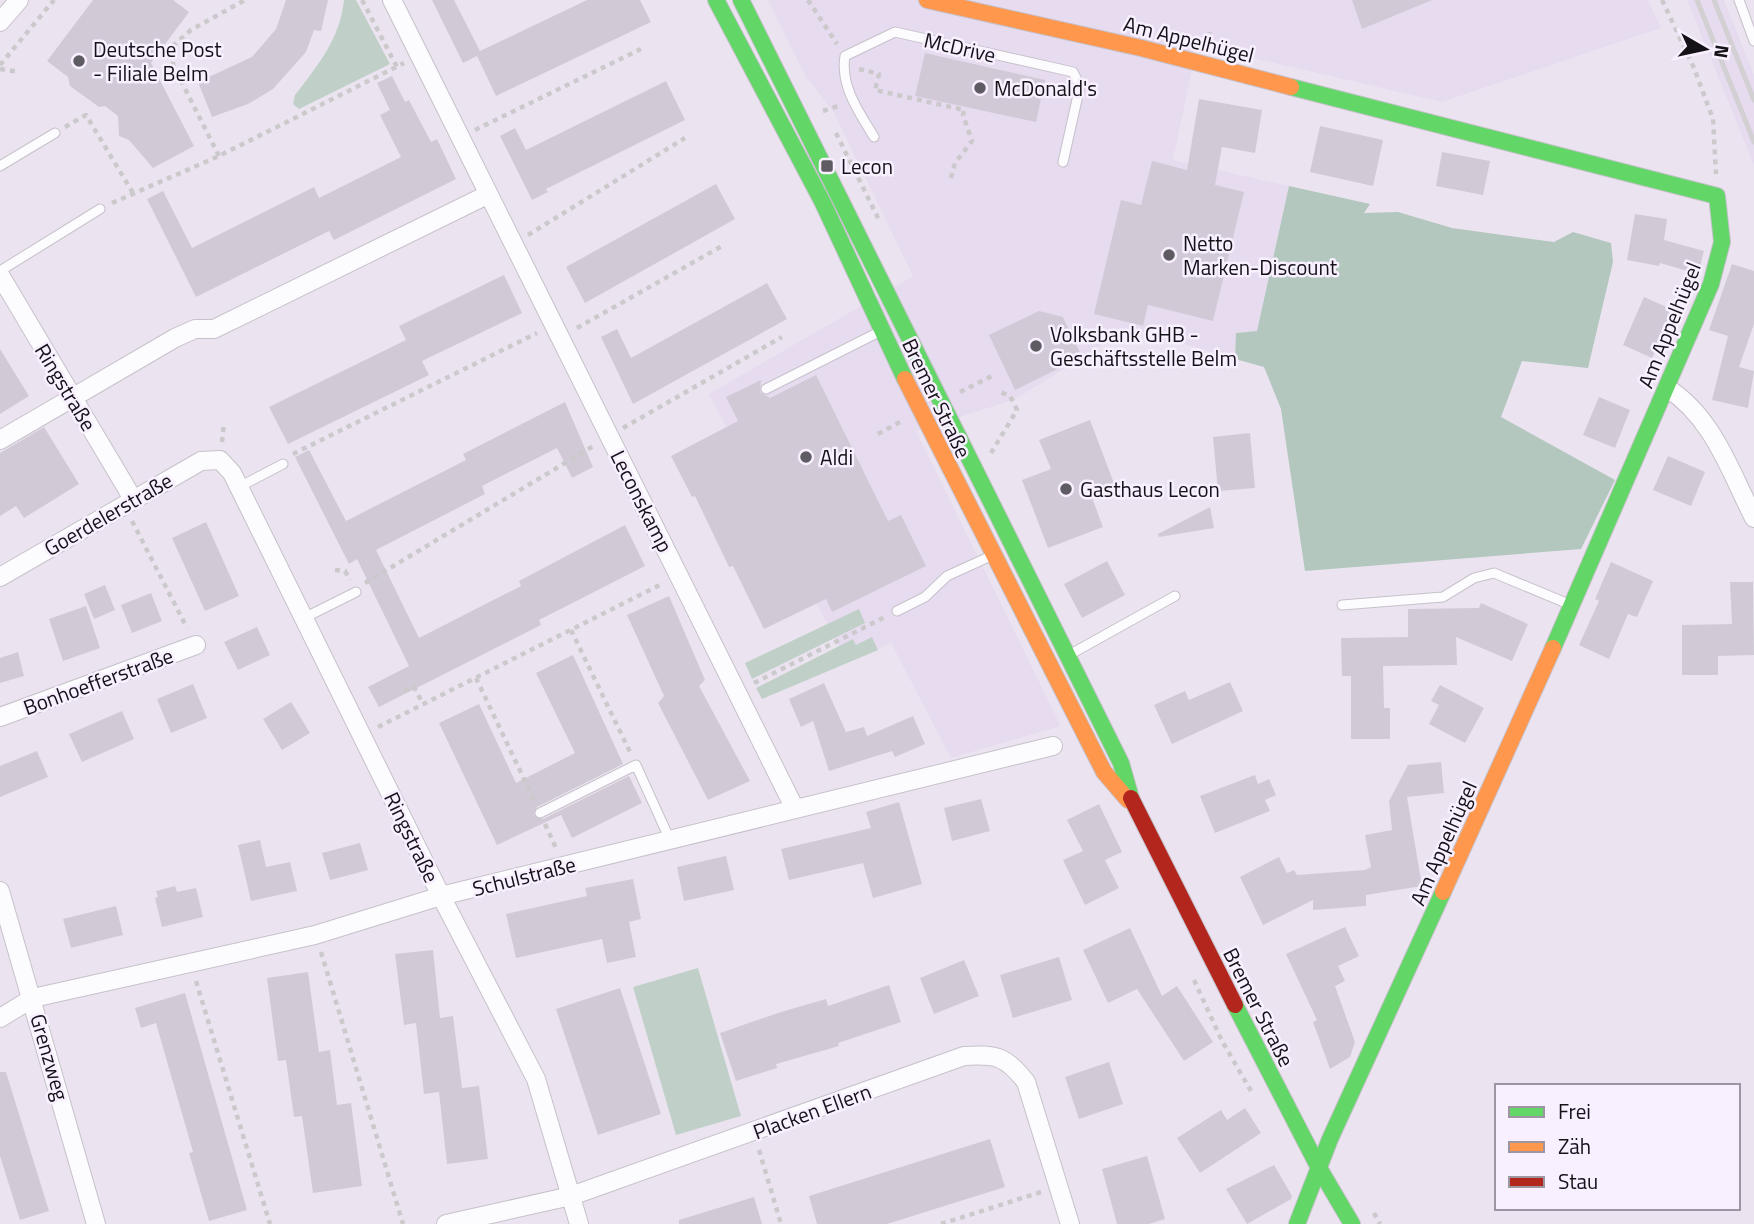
<svg xmlns="http://www.w3.org/2000/svg" width="1754" height="1224" viewBox="0 0 1754 1224" font-family="'Titillium Web',sans-serif">
	<style>
		.built { fill: #e7dbef }
		.green { fill: #c0d0c8 }
		.forest { fill: #b3c7be }
		.building { fill: #d1cad6 }
		.lines { fill: none; stroke-linecap: round; stroke-linejoin: round }
		.lane-casing { stroke: #c6c1ca; stroke-width: 11 }
		.street-casing { stroke: #c6c1ca; stroke-width: 20 }
		.fast-casing { stroke: #c6c1ca; stroke-width: 18 }
		.slow-casing { stroke: #c6c1ca; stroke-width: 18 }
		.jam-casing { stroke: #c6c1ca; stroke-width: 18 }
		.path { stroke: #cbc9cc; stroke-width: 4.5; stroke-dasharray: 5 5; stroke-linecap: butt }
		.lane { stroke: #fcfbfd; stroke-width: 9 }
		.street { stroke: #fcfbfd; stroke-width: 18 }
		.fast { stroke: #63d668; stroke-width: 16 }
		.slow { stroke: #ff974d; stroke-width: 16 }
		.jam { stroke: #b3261e; stroke-width: 16 }
		.rail { stroke: #d2d0d3; stroke-width: 5 }
		.poi-dot { fill: #5f5b63; stroke: #f8efff; stroke-width: 2.5 }
		.labels { text-anchor: middle; dominant-baseline: central; stroke-width: 5; stroke-linejoin: round; paint-order: stroke }
		.street-label { font-size: 21px; fill: #141117; stroke: #f8efff }
		.poi-label { font-size: 21px; fill: #141117; stroke: #f8efff; text-anchor: start }
	</style>
	<rect width="100%" height="100%" fill="#ebe4f0"/>
	<path class="built" d="M768,0H1648L1661,28L1442,102L1197,45L1173,160L1289,186L1257,331L1236,333L1235,359L1129,328L1016,399L916,431L1061,726L951,758L891,643L847,663L709,394L913,276L834,113L806,77Z
		M1687,0H1724L1754,75V165Z"/>
	<path class="green" d="M344,0H356L390,64L299,109L293,104L295,95C318,65 340,39 344,0Z
		M859,609L865,623L752,679L745,663Z
		M872,637L878,650L762,699L756,688L853,639L856,645Z
		M698,968L741,1116L676,1135L633,987Z"/>
	<path class="forest" d="M1289,186L1370,204L1364,213L1398,212L1452,228L1554,242L1573,232L1611,243L1613,262L1588,368L1522,361L1501,417L1615,480L1581,549L1305,571L1281,409L1264,367L1235,359L1236,333L1257,331Z"/>
	<path class="building" d="M93,0H173L189,12L151,63L194,146L153,168L129,140L119,136L118,116L105,106L99,107L70,86L68,77L47,61Z
		M286,0H328L321,31L314,30L306,52L273,89L248,104L212,117L198,82L252,57L276,29Z
		M432,0H454L480,51L587,0H640L651,22L496,96L477,56L463,63Z
		M1352,0H1432L1362,29Z
		M925,53L1045,80L1036,122L915,96Z
		M392,76L405,102L409,100L431,142L437,139L456,179L334,240L329,231L196,297L147,199L163,191L192,248L314,187L319,198L401,157L380,115L390,110L377,83Z
		M666,81L685,120L546,189L548,192L532,200L500,136L515,128L526,150Z
		M1199,99L1262,110L1255,153L1222,147L1215,185L1244,192L1213,321L1148,305L1143,326L1094,314L1121,200L1141,205L1152,161L1187,170Z
		M1320,126L1383,140L1373,186L1310,172Z
		M1442,152L1490,161L1483,195L1436,186Z
		M716,184L735,219L585,303L566,267Z
		M1635,214L1667,219L1664,240L1704,251L1698,274L1660,263L1659,266L1627,260Z
		M1732,264L1754,271V324L1739,367L1754,371L1748,408L1712,400L1728,336L1709,330Z
		M504,275L522,313L422,361L429,375L288,444L269,407L406,340L399,326Z
		M767,283L787,319L633,404L601,337L617,329L631,358Z
		M1644,297L1673,310L1652,358L1623,345Z
		M1039,311L1063,317L1082,357L1015,390L989,335Z
		M0,349L29,396L0,414Z
		M816,375L888,521L901,515L926,566L832,612L826,599L764,629L733,566L729,567L695,496L692,497L671,456L738,421L726,397L761,380L760,392L770,398Z
		M1599,397L1630,410L1615,448L1583,435Z
		M565,402L593,467L572,478L557,448L482,486L485,494L376,550L419,638L521,586L519,581L625,525L645,566L539,620L541,625L379,707L368,687L409,666L357,559L349,564L295,457L309,450L346,521L466,460L463,454Z
		M1090,420L1115,486L1091,495L1103,527L1048,548L1022,480L1051,469L1039,440Z
		M44,427L79,484L24,518L16,506L0,516V453Z
		M1250,433L1255,488L1218,491L1213,437Z
		M1668,456L1705,472L1691,506L1653,490Z
		M1210,507L1214,528L1159,537L1158,534Z
		M206,522L239,596L205,611L172,538Z
		M1107,561L1125,595L1082,618L1064,584Z
		M1611,562L1653,581L1637,617L1628,614L1609,659L1579,645L1599,601L1595,599Z
		M1730,582H1753L1754,655L1718,656V675H1682V625L1732,624Z
		M105,585L115,610L94,619L84,594Z
		M151,593L162,621L132,633L121,605Z
		M669,596L705,680L699,686L750,781L708,800L658,703L664,696L627,615Z
		M1481,603L1528,624L1512,661L1456,637L1457,665L1383,666L1384,708H1390V739H1351V676H1342L1341,638L1408,637V609L1479,608Z
		M86,606L100,648L63,661L49,619Z
		M257,627L270,655L238,670L224,642Z
		M18,652L24,676L0,683V658Z
		M573,655L623,764L537,807L534,815L543,819L629,776L642,803L572,838L561,815L497,845L439,723L479,704L516,783L575,753L536,673Z
		M1230,682L1243,711L1172,744L1154,705L1185,691L1189,700Z
		M824,683L846,732L864,727L867,736L913,716L925,744L895,757L892,751L829,771L813,721L801,727L789,699Z
		M193,684L207,718L171,733L157,699Z
		M1440,685L1484,708L1465,743L1429,724L1439,705L1431,701Z
		M291,702L310,733L282,750L263,719Z
		M122,711L134,739L82,762L69,734Z
		M37,751L48,777L0,797V766Z
		M1441,762L1444,793L1407,797L1422,886L1366,895V906L1313,910V900L1263,925L1240,877L1279,857L1287,873L1294,870L1297,875L1365,870L1371,867L1365,835L1392,830L1389,801L1408,765Z
		M1255,775L1258,784L1269,779L1276,795L1265,800L1270,811L1215,833L1200,796Z
		M981,799L990,831L952,841L944,808Z
		M899,802L922,884L873,898L863,863L789,880L781,849L871,828L866,812Z
		M1099,804L1122,852L1105,860L1119,888L1085,905L1063,860L1083,851L1067,820Z
		M260,840L266,867L290,862L297,891L251,901L238,845Z
		M360,843L368,870L330,880L322,853Z
		M726,856L734,890L684,901L677,867Z
		M633,879L641,919L629,922L636,957L607,963L602,939L516,958L506,914L587,896L585,888Z
		M175,886L177,892L196,888L203,917L162,927L155,898L158,897L156,891Z
		M116,906L123,935L71,948L63,919Z
		M1345,927L1359,956L1338,966L1345,981L1335,986L1355,1042L1350,1057L1330,1069L1313,1022L1317,1020L1286,954Z
		M1130,928L1162,996L1177,986L1213,1042L1184,1061L1137,989L1108,1003L1083,950Z
		M433,950L440,1018L453,1016L462,1088L479,1086L488,1159L447,1164L439,1092L424,1094L416,1023L404,1025L395,954Z
		M1059,957L1072,1000L1013,1018L1000,975Z
		M964,960L979,996L934,1014L920,978Z
		M308,972L319,1052L330,1050L337,1105L351,1103L362,1186L313,1193L302,1116L294,1117L286,1060L278,1061L267,978Z
		M889,985L901,1022L838,1043L839,1046L776,1064L777,1068L736,1081L720,1033L781,1012L826,999L828,1006Z
		M620,988L661,1114L598,1135L556,1009Z
		M185,993L247,1210L209,1221L189,1153L193,1152L156,1023L141,1028L135,1008Z
		M1109,1062L1123,1104L1079,1119L1065,1077Z
		M0,1072H6L49,1211L20,1220L0,1156Z
		M1245,1108L1261,1133L1200,1173L1177,1138L1221,1110L1227,1120Z
		M990,1139L1005,1187L887,1224H817L809,1196Z
		M1147,1156L1165,1219L1149,1224H1117L1102,1169Z
		M1274,1165L1292,1196L1291,1199L1247,1224L1226,1189Z
		M754,1197L762,1224H679V1220Z"/>
	<g class="lines">
		<g class="lane-casing">
			<path id="lane" d="M1739,0L1754,41
				M874,137C859,112 840,86 845,56L895,32L1073,72L1080,86L1063,162
				M0,166L55,133
				M0,271L100,209
				M766,389L879,332
				M239,487L283,464
				M1342,605L1443,597L1474,578L1494,573L1571,605
				M897,611L925,597L947,576L991,556
				M304,618L356,592
				M1069,655L1175,596
				M540,813L636,765L670,840"/>
		</g>
		<g class="street-casing">
			<path id="street" d="M392,0L795,809
				M0,22L19,0
				M0,275L133,499
				M1667,388C1713,417 1730,471 1754,518
				M0,440L175,338L195,329H214L487,195
				M0,577L201,461L220,460L232,473L441,896L536,1079L579,1224
				M0,717L196,645
				M0,891L96,1224
				M0,1018L33,998L315,935L441,896L1053,746
				M446,1224L571,1196L964,1056C996,1054 1006,1056 1026,1082L1070,1224"/>
		</g>
		<g class="fast-casing">
			<path id="fast" d="M716,0L822,201L905,379
				M741,0L1121,763L1131,798
				M1291,87L1717,196L1722,242L1711,284L1553,648
				M1235,1005L1319,1168L1352,1224
				M1297,1224L1330,1139L1443,892"/>
		</g>
		<g class="slow-casing">
			<path id="slow" d="M927,0L1141,48L1291,87
				M905,379L1104,772L1128,800
				M1443,892L1553,648"/>
		</g>
		<g class="jam-casing">
			<path id="jam" d="M1131,798L1235,1005"/>
		</g>
		<path class="path" d="M362,0L397,67
			M808,0L837,44
			M1662,0L1694,68L1713,119L1716,174
			M1208,43L1210,32
			M0,65L54,0
			M0,69L20,72
			M859,69L879,74L875,90L964,110
			M823,111L841,105
			M65,127L86,115L133,193
			M475,130L641,49
			M836,133L880,222
			M219,156L173,65L174,45L191,30L245,0
			M951,178L955,163L972,141L963,115L965,107
			M112,203L219,156L404,63
			M528,235L685,138
			M577,328L722,246
			M960,392L992,376
			M623,428L782,337
			M878,434L902,421
			M222,442L224,423
			M991,453L1017,410L1010,396L1000,392
			M293,454L537,333
			M132,521L187,628
			M335,570L345,571L350,580
			M365,583L595,445
			M571,630L630,752
			M476,678L534,800
			M754,683L887,616
			M404,691L414,687L423,704
			M378,727L664,583
			M545,824L556,848
			M321,952L403,1224
			M1194,980L1222,1041L1251,1091
			M196,981L270,1224
			M759,1150L781,1224
			M1374,1213L1380,1224
			M941,1224L1041,1192"/>
		<use href="#lane" class="lane"/>
		<use href="#street" class="street"/>
		<use href="#fast" class="fast"/>
		<use href="#slow" class="slow"/>
		<use href="#jam" class="jam"/>
		<path class="rail" d="M1697,0L1754,142
			M1714,0L1754,100"/>
	</g>
	<g class="poi-dot">
		<circle cx="79" cy="61" r="7"/>
		<circle cx="980" cy="88" r="7"/>
		<rect x="820" y="159" width="14" height="14" rx="3.5"/>
		<circle cx="1169" cy="255" r="7"/>
		<circle cx="1036" cy="346" r="7"/>
		<circle cx="806" cy="457" r="7"/>
		<circle cx="1066" cy="489" r="7"/>
	</g>
	<g class="labels">
		<g class="street-label">
			<text transform="translate(1189 39) rotate(14)">Am Appelhügel</text>
			<text transform="translate(960 47) rotate(13)">McDrive</text>
			<text transform="translate(1669 325) rotate(-68)">Am Appelhügel</text>
			<text transform="translate(66 387) rotate(59)">Ringstraße</text>
			<text transform="translate(937 398) rotate(64)">Bremer Straße</text>
			<text transform="translate(642 501) rotate(63)">Leconskamp</text>
			<text transform="translate(108 514) rotate(-30)">Goerdelerstraße</text>
			<text transform="translate(98 681) rotate(-20)">Bonhoefferstraße</text>
			<text transform="translate(412 837) rotate(64)">Ringstraße</text>
			<text transform="translate(1443 843) rotate(-66)">Am Appelhügel</text>
			<text transform="translate(524 876) rotate(-14)">Schulstraße</text>
			<text transform="translate(1259 1007) rotate(63)">Bremer Straße</text>
			<text transform="translate(50 1057) rotate(74)">Grenzweg</text>
			<text transform="translate(812 1111) rotate(-20)">Placken Ellern</text>
		</g>
		<g class="poi-label">
			<text x="93" y="49">Deutsche Post<tspan x="93" dy="24">- Filiale Belm</tspan></text>
			<text x="994" y="88">McDonald's</text>
			<text x="841" y="166">Lecon</text>
			<text x="1183" y="243">Netto<tspan x="1183" dy="24">Marken-Discount</tspan></text>
			<text x="1050" y="334">Volksbank GHB -<tspan x="1050" dy="24">Geschäftsstelle Belm</tspan></text>
			<text x="820" y="457">Aldi</text>
			<text x="1080" y="489">Gasthaus Lecon</text>
		</g>
	</g>
	<rect x="1495" y="1084" width="245" height="126" fill="#f8efff" stroke="#9d96a2" stroke-width="2"/>
	<rect x="1509" y="1107" width="35" height="10" fill="#63d668" stroke="#9d96a2" stroke-width="2"/>
	<text x="1558" y="1119" font-size="21" fill="#141117">Frei</text>
	<rect x="1509" y="1142" width="35" height="10" fill="#ff974d" stroke="#9d96a2" stroke-width="2"/>
	<text x="1558" y="1154" font-size="21" fill="#141117">Zäh</text>
	<rect x="1509" y="1177" width="35" height="10" fill="#b3261e" stroke="#9d96a2" stroke-width="2"/>
	<text x="1558" y="1189" font-size="21" fill="#141117">Stau</text>
	<g transform="translate(1705 49) rotate(99)" stroke="#f8efff" stroke-width="5" paint-order="stroke">
	<path d="M0-5L12 26L0 18L-12 26Z" fill="#141117"/>
	<text y="-10" font-size="19" font-weight="bold" text-anchor="middle" fill="#141117">N</text>
	</g>
</svg>
